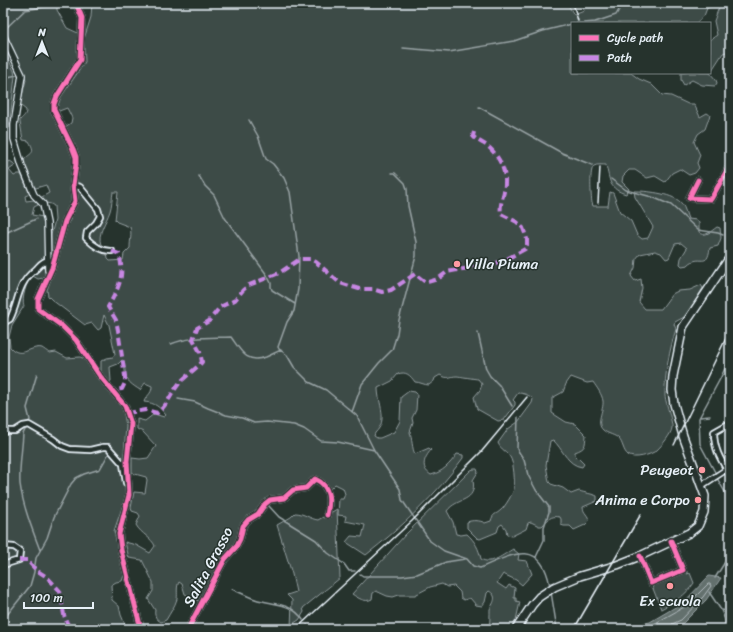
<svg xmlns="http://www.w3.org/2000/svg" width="733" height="632" viewBox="0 0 733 632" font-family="Sriracha,sans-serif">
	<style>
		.green { fill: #3e4b47; stroke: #939ea0; fill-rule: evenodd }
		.water { fill: #636f6d; stroke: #98a3a5 }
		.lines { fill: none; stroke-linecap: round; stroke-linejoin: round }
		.shore { stroke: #b3bdc0; stroke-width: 1 }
		.stream { stroke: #98a3a5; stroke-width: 1.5 }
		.minor-casing { stroke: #e8f1f8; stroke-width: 8 }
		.tertiary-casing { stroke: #e8f1f8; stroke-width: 8 }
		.primary-casing { stroke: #e8f1f8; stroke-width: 10 }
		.minor { stroke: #26332d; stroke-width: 4.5 }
		.tertiary { stroke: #26332d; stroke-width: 5.5 }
		.primary { stroke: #26332d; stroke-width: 7 }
		.rail { stroke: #e8f1f8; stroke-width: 1.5 }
		.quiet { stroke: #c787e3; stroke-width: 4; stroke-dasharray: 8 4; stroke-linecap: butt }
		.cycleway-casing { stroke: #26332d; stroke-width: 8 }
		.cycleway { stroke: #fb73b8; stroke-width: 5 }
		.poi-dot { fill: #ff9aa2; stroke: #26332d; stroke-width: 1.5 }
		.labels { text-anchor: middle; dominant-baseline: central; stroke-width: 3; stroke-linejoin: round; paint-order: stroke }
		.poi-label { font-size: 15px; fill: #e8f1f8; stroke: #26332d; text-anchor: end }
		.street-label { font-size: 15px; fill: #e8f1f8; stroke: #26332d }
	</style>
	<rect width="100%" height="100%" fill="#26332d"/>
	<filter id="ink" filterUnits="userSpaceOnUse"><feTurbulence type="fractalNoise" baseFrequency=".025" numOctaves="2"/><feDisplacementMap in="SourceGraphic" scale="8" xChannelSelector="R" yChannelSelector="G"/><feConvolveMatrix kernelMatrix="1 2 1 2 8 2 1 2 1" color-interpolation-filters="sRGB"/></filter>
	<g filter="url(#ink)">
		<path class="green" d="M3,3H57V10L67,28L78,33L79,36L78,58L52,100V112L72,152L73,161L72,182L73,200L51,261V235L55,220L54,206L51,204L46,203L40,198L49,193L46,185L36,188L34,187L23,162C28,152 38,156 29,141L23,140L20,122V120C24,116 26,115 26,110L21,106L20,103L26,80L24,72L6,34L3,31Z
			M92,3H567L574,15L584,11L582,3H730V14L728,16V23L730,27V51L723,53L710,73L716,80L717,83L715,86L702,85L692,80L684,85L681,80V73H710V40L717,35L714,21L719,7L718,4L707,8L704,16L696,23H572V73H631L639,79L651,84L662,95L671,96L688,104H694L700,117L707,113L710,115L705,129L698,134L694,142L700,155L697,163L699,168L695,173L689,175L680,169L672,173L665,182L655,176L647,178L635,170H629L623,176L622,182L629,189L626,194C609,189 610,181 606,165C603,165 597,164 594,166C589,169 591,197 592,203L593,206H608L610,192L613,193L620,212L631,221L637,235L642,239L648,238L653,227L635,197L634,191H637C648,191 675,194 682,204C685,208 686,214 688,219L697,220L699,223V232C705,238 711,231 717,227L720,228L721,238L718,246L710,248C707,270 700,253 688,265L682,266L680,264L681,258L687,248L681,243L675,244L669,258L666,259L661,253L655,251L640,254L636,259L635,268L631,276L635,281L641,279L642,288L639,302L645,309H661L672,294L678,291L690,290L701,285L703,288L686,316L675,322L674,324L676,329C670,348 664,376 665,396C666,404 673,423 672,428C671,435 662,445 657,450C651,455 634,460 628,455C623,451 623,443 619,439C616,435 607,434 603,430C595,423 604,410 603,401C602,394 597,388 593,382L587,383L571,377L566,384L563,392L552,398V413L566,422L575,424L586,435C585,446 586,448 575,452V455L584,464L582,467C567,465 563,449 553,440L550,441L546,465L549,482L551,484L563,488L571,494L579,491C585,493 593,494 597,496V501L583,507C583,513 589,515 589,521L585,525L574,530L570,526H564L561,525V519L560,517C550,515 548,520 542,526H539L531,522L528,523L526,529L512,536L507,535L506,529L502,524L499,526L497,532L480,539L477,538L467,528V522C472,520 480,520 485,523L491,521C493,513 496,515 501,510C505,507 513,493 514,489C515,482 514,463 510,457C507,451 501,450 498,443L508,429L518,422L532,403L533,399C530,395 523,393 518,393L513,400L515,402V405L504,420L498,421L477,409L474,397L480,390L482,384L478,379C476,379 458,376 457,376C449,376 449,380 440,375L435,378L434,381L429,385C424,385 420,382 415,382C410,375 406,371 398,374L392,381L378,388C378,404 389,420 375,433L374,436L377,438H380L394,432L400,421L401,397L409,391L415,392L417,394L416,410L412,418L413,423L410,432C412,438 412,449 415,454L429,448L431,450C424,458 420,468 431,475C443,472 450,464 457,454L463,455V458C436,495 402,527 366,555L346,542L351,536L362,537L365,525L345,521L346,516L338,515L339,499H343L345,494L343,488L335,484L330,489L316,478L306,486L285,496L272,498L258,512L246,520L237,542L221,560L202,603L185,594L182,584L179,582C176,587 178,593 177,599C175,606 170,613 166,620L161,622C156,619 154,616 155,610L148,599L153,591V582L142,560L129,558L125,542L136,545L150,553L155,546C152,538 141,534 136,525L140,516L138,513L132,511L131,508L134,492L145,493L147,480L146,477L135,474L132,472V458L140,459L148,458L156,446L143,432L137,429V419L145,421L154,414L164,417L166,415C159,407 156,403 144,402C146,395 152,395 152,386L145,383L140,390C124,380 126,378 124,361L122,360L118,364L110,367L111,381L108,382L101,372V361L107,358L113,357L115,354L109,325L104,315L101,328L98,330L92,323L85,325L52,300L48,296L47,290L52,276L67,225L72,217L78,199L76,189L77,169L65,127L71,123L72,118L67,108L59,111L57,108L61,97L85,62L84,39L91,17ZM113,192H118L115,220L117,222L130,227C132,234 130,240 130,248L124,254L123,260L110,261L108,259L107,253L98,249L101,245C97,233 106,223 110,211C112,205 112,198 113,192Z
			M3,48L14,71L15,76L9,128L3,132Z
			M10,161L16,165L9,170L14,176L18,174H21L30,194L25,196L26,201L34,200L37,202L38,205L34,207L32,215L43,217L45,220V275L43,278L38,279L31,275C27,282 21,299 24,306L12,325L9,337L10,347C21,360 31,345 42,348C44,349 47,352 50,353L56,352L67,358L80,357L85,359L121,404L123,409L126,426L124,453L126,496L114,531L124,575L122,581L116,582L111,585L112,600L119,606L121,615L127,629H3V166Z
			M474,469H477L478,472L473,480C477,503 457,497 447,511L453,522L456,534L461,535L467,534C475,541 479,549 481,559C491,566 504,554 513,549L519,554L518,560L527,561L532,574L522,585L516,580L503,574L497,583L506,589L509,585L515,588L514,598H516V601L520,602L516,620L511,629H489C490,624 490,614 490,609C494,602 498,596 489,591L487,593L485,602L482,606L476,605L470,598L464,600L461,598L460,592L454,586L447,587L442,584L430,587L415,595H399L393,597L387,596L376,591L373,593L372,599C365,603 358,598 352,594L405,535L471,470Z
			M337,509L340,578L303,608L304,612L299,620L294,623L293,629H291L292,600L287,595L296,592L292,574L277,525L291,517L295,513C304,513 310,519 318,520Z
			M687,571V574L690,573L694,583C685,596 676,601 661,609L652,586Z"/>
		<path class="water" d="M709,576L721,578L706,600L683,623L671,629H615L650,622L684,602Z"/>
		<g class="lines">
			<path class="shore" d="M632,629L652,625L686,606L708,584H710L711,586L703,597L681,620L672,624L671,629"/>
			<path class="stream" d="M584,23L595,22L616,15L620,8L630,3
				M3,31L25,10L51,6
				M403,48L449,52L514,41L543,31L572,24
				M3,78L17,75
				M479,107L562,153L592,165
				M249,120L258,136L266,159L273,164L284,178L290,192L299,256L298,289L294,311L287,322L278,347L279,349L287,355L294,367L309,382L326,390L357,416L374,450L400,489L402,500L430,541L444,551L467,559L473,566L480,568C512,554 541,538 550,586
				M199,176L205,186L214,195L225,218L267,275L271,283V287L272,290L295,304
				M611,179L626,190L652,197L671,205L698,230L718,233L723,235
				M3,234L36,219
				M478,333L486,369L490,376L499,385L512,406
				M171,344C191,336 211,338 231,337C241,351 246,364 266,357C271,355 276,352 281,350
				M178,399L195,402L208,408L226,415L242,418L254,423L267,422L294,425L304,429L321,441L338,442L374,450
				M352,412L362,384L379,363L392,350L397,334L399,320L416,256V242L408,206L407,189L405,183L395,173H392
				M518,417L517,449L524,460L528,475L536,490L549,507V512L544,527V540L536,557
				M700,417L710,416
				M28,423L30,420L27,408L37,374
				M25,430L23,434C22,451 19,468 20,484C23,506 32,529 40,550
				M716,474L700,444L699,418L720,379L730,358
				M717,478L730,501
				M268,505L279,517L316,540L328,553L344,564L349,571H355
				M360,574L363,576H402L417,574L446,562L465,559
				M715,578L730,554
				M232,589C239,592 247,596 255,599C272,605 292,602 303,620
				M551,592L557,629
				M709,592L721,610L729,629
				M722,610L730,612
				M3,620L30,586L34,572L36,558L47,538L54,517L71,484L76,478L84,474L100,469L109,453
				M307,625L311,629"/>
			<g class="minor-casing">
				<path id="minor" d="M698,180L689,198L711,199L730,165
					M73,185L80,187L98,209L100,216L96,223L87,232L86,238C93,245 102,252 112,251
					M3,323L10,319C20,299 16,285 36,269C40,265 42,261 49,260
					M730,423L714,432C714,450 721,460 730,475
					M3,431H15L23,426L29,425L53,439L62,446L70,449L90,450L103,447H108L123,464L126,483L128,484
					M701,486L727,469
					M3,546L14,547L20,551L19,560L3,565
					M640,556L651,583L683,570L671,541
					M190,629V625L225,559L236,547L240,539L243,526L248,520L258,514L265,504L270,500L284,498L293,490L306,488L315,479C331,486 330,501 327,515"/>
			</g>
			<g class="tertiary-casing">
				<path id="tertiary" d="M76,3L82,18L80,60L57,96L54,104V110L73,149L76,157V164L73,185L75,201L65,221L52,268L38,299V309L62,326L76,340L100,376L125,406L131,424L127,461L129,495L119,534L121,550L141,629
					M3,35L22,75L14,125V139L22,166L34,195L43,204L47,223L48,270"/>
			</g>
			<g class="primary-casing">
				<path id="primary" d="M516,629L532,605L539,597L554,587L580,576L617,565L640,556L689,533L698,526L704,512L705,496L683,436L674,404L672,390L673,376L683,327L730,257"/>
			</g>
			<use href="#minor" class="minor"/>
			<use href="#tertiary" class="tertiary"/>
			<use href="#primary" class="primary"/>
			<path class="rail" d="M573,3L578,21
				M598,203L600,167
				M674,445L730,330
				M296,629L412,521L482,451L527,397
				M574,629L641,514"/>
			<path class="quiet" d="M112,251L119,254C125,277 119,287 108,307L116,320L118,330L125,376V383L122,389L114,390L118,394
				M127,413L146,410L157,413C167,406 171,394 178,385C184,377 195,370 202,362L200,352L193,339L197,328L209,321L220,307L235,300L243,290L249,285L279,273L300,259H310L316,262L340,283L359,289H373L382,292L391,290L415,274L424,281L428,282L438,279L447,272L501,262L525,249L527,245V239L523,228L517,222L501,214C499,203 505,194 505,183C506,169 497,153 486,145C481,142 476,140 473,136L474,132
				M19,560H27L36,570L47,577L60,591L64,615L67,623L71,629"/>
			<g class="cycleway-casing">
				<path id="cycleway" d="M76,3L82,18L80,60L57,96L54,104V110L73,149L76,157V164L73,185L75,201L65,221L52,268L38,299V309L62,326L76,340L100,376L125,406L131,424L127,461L129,495L119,534L121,550L141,629
					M698,180L689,198L711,199L730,165
					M640,556L651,583L683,570L671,541
					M190,629V625L225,559L236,547L240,539L243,526L248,520L258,514L265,504L270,500L284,498L293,490L306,488L315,479C331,486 330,501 327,515"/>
			</g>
			<use href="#cycleway" class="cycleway"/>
		</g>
	</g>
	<g class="poi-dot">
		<circle cx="457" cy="264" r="4"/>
		<circle cx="702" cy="470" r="4"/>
		<circle cx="698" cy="500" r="4"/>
		<circle cx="670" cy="586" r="4"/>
	</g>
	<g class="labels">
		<g class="poi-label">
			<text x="465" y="264" text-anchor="start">Villa Piuma</text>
			<text x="694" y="470">Peugeot</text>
			<text x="690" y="500">Anima e Corpo</text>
			<text x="670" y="601" text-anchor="middle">Ex scuola</text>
		</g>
		<g class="street-label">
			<text transform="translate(208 567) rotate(-62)">Salita Grasso</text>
		</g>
	</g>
	<rect width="733" height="632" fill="none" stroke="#26332d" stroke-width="16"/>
	<rect x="8" y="8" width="717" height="616" fill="none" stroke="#e8f1f8" stroke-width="1.5" filter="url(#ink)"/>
	<rect x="571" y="22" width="140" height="52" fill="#26332d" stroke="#747f7e"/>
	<rect x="579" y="35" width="20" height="6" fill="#fb73b8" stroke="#747f7e"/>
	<text x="607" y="42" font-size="12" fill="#e8f1f8">Cycle path</text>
	<rect x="579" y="55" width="20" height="6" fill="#c787e3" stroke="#747f7e"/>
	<text x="607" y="62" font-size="12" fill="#e8f1f8">Path</text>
	<g transform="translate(42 42)" stroke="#26332d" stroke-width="3" paint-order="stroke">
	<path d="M0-3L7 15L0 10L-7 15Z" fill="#e8f1f8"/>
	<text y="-6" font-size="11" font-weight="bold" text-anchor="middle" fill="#e8f1f8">N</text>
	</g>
	<path d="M24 602v6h69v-6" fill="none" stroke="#e8f1f8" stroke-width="2"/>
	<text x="30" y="602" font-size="12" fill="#e8f1f8" stroke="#26332d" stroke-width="3" paint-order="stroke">100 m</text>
</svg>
